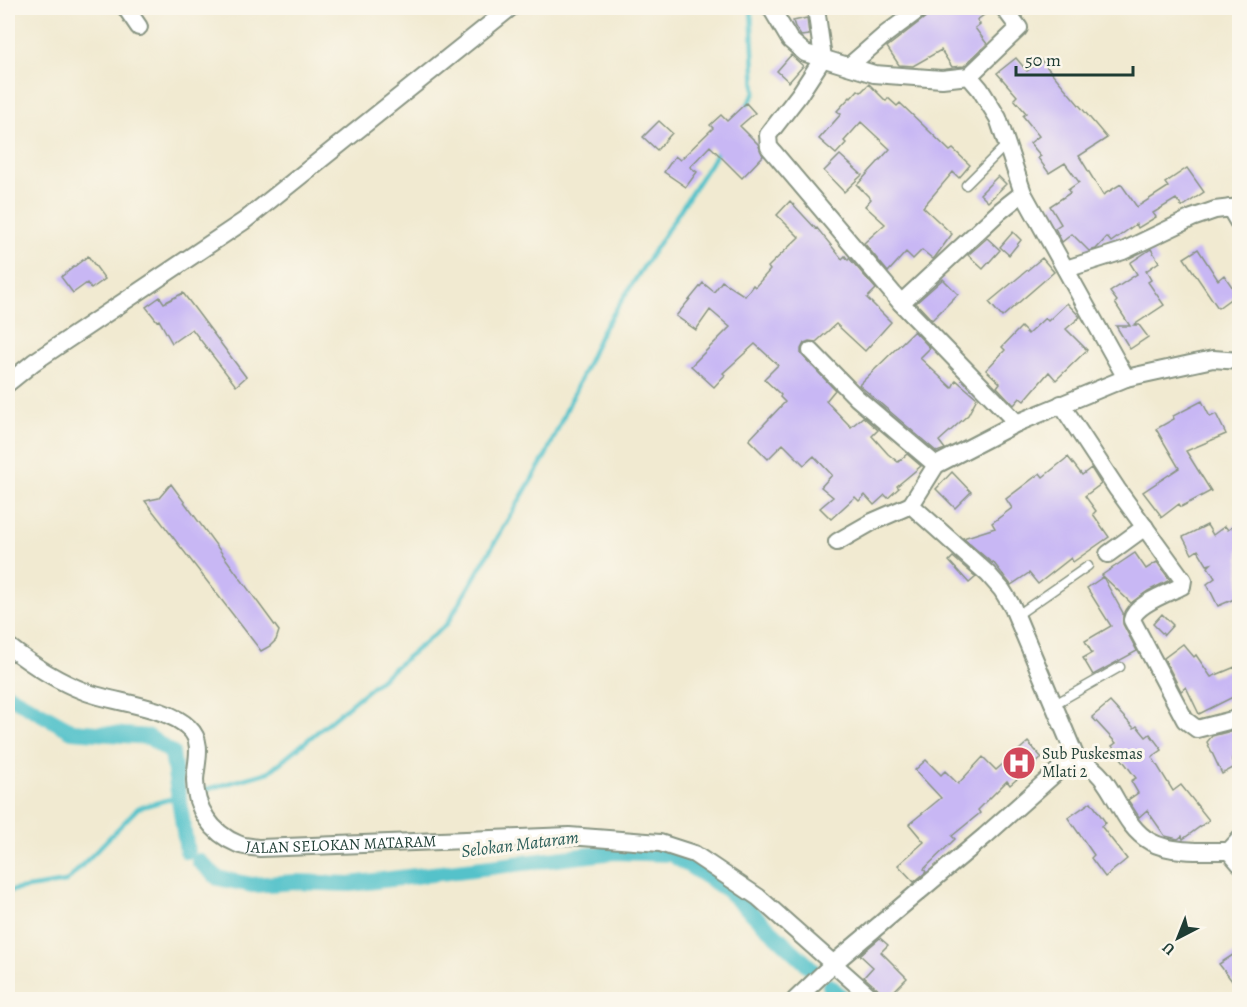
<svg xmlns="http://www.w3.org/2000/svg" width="1247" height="1007" viewBox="0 0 1247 1007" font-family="Alegreya,serif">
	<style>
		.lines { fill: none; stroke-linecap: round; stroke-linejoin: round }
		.stream { stroke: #54c2ca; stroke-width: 4.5 }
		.canal { stroke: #54c2ca; stroke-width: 16 }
		.building { fill: #c8b7f4 }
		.service-casing { stroke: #889482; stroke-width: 11 }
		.minor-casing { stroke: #889482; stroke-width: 20 }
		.service { stroke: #fff; stroke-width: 8 }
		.minor { stroke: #fff; stroke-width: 16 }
		.labels { text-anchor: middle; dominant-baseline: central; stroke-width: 6; stroke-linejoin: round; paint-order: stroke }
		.poi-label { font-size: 16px; fill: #1f3d34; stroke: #fbf7ec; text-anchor: start }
		.street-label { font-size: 16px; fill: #1f3d34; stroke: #fbf7ec }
		.water-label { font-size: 18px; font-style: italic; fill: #2c5e5a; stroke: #fbf7ec }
	</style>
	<rect width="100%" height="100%" fill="#fbf7ec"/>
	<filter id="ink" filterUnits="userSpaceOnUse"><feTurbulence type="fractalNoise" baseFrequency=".0167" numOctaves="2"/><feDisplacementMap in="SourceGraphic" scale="12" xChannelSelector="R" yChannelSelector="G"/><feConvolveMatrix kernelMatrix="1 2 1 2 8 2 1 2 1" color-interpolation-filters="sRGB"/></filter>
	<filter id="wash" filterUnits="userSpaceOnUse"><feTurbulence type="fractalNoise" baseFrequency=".008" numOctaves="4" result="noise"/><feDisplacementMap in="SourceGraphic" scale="24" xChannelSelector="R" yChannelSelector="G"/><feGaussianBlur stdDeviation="1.35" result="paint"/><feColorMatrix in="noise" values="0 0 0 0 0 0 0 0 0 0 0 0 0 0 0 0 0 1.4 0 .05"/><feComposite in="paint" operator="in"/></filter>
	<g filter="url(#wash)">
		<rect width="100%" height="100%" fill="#f1ead1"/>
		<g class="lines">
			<path class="stream" d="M744,110L755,93L751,8
				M204,790L269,772L447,624L546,455L602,331L719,150
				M8,891L66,882L138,808L170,799"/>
			<path class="canal" d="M8,695L72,731L149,737L172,753L187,851
				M199,861L218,878L252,885L296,882L350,884L614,852L671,854L726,889L811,968
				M830,986L845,1000"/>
		</g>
		<g id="blocks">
			<path class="building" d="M931,8H994L977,20L980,24L975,28L987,44L964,66L952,67L941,50L913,66L899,65L887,47L927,16Z
				M807,18L809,35L801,36L795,27L793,21Z
				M791,55L803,66L789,82L777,71Z
				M1016,58L1027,71L1041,60L1107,138L1079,156L1103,195L1121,184L1137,207L1168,187L1165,183L1187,168L1204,192L1182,207L1176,199L1153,213L1156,217L1138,228L1136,224L1111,242L1107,237L1096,249L1089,251L1072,234L1062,242L1055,228L1061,224L1050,206L1070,193L1068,190L1079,182L1065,163L1049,173L1038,158L1041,156L1030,143L1039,136L1023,116L1026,113L1014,99L1017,96L997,73Z
				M869,84L886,101L888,98L897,106L900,103L950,151L953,149L970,165L959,178L953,172L923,207L952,234L935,257L933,259L922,250L913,259L906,252L888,272L864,243L885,224L865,206L871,199L857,185L890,149L861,122L844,141L846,143L836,154L819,139L841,114L837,111L850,97L851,98L858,90L861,92Z
				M746,103L755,113L740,126L758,144L763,156L742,178L710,146L690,167L697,172L686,187L664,172L675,156L680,160L713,128L710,125L721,115L727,121Z
				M659,121L672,133L657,150L643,137Z
				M840,155L862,175L844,192L824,171Z
				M998,176L1006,184L988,202L980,194Z
				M790,201L816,229L817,228L842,259L845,256L848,260L849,258L876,289L867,298L891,322L865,351L836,324L816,342L809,341L804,343L801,349V354L835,390L826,401L851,427L863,417L878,430L872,436L888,454L898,462L907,454L921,466L897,486L899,488L888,498L885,495L874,505L865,495L859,501L855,497L831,519L820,508L833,497L821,487L832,475L814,456L804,465L783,444L768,459L749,440L785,402L780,397L781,395L764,379L778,365L755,344L723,373L725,375L714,387L691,366L730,327L710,310L696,330L676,316L703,283L714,292L722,281L745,296L753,285L755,287L770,270L768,267L799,237L777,215Z
				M1013,232L1021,240L1009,255L1000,247Z
				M987,238L1000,250L983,269L968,255Z
				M1151,249L1159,262L1146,271L1151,280L1148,282L1164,305L1134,325H1139L1148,337L1130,349L1116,326H1130L1115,303L1117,301L1110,292L1137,274L1130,263Z
				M1198,249L1218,280L1224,275L1237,294L1218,308L1184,258Z
				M88,256L105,279L91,289L87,283L73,293L61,277Z
				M1042,258L1054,272L1002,317L989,302Z
				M943,279L958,294L932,320L916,303Z
				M183,293L246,377L236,386L192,329L172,343L159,320L157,321L146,307L160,297L164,303Z
				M1067,303L1080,317L1066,329L1087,350L1056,380L1049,372L1024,401L1020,398L1014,405L997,387L1000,383L986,370L1005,350L1002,347L1021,327L1028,334L1045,318L1048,321Z
				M914,331L930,348L920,358L952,388L956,380L977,398L968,415L939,441L945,449L937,452L859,385Z
				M1202,401L1210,417L1216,414L1226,434L1186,451L1211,491L1181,507L1179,504L1162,517L1143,492L1179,468L1156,429L1174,419L1173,416Z
				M1068,457L1082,475L1091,468L1101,484L1085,496L1096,511L1093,514L1109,537L1073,562L1071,558L1038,584L1029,573L1011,585L993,562L992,563L963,538L995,528L992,523L1012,508L1006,499L1040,473L1043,477Z
				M952,472L971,492L955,508L936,489Z
				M171,484L279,631L276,640L270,646L261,651L145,501L159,498Z
				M1239,522V597L1218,606L1207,584L1215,578L1208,567L1211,564L1207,565L1198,550L1192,554L1183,537L1207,525L1213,535L1225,526L1228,530Z
				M1135,553L1146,569L1157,562L1170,580L1148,591L1131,603L1102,575Z
				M953,557L976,577L969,583L949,561Z
				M1103,577L1123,613V624L1137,651L1093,675L1083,658L1092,653L1085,641L1111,626L1087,588Z
				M1162,614L1173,625L1164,635L1153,624Z
				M1183,644L1194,657L1196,655L1211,677L1235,667L1239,676V694L1199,714L1186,687L1181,691L1164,658Z
				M1110,702L1134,728L1137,726L1146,737L1150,734L1162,750L1152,757L1173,791L1181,785L1209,820L1183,839L1182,836L1178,839L1165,836L1147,810L1139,817L1128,800L1138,793L1131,781L1136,778L1112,746L1116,743L1092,717Z
				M1239,729V754L1232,758L1235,767L1222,774L1207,742L1212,736Z
				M1028,742L1042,758L1010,785L1007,781L978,810L980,813L952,836L955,839L924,869L926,872L914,882L898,865L924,842L909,824L941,798L915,770L926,760L941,775L945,771L958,784L983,757L996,770Z
				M1091,802L1106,823L1101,826L1127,859L1105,877L1091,858L1094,855L1068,818Z
				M880,938L888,945L881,952L907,978L886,999L881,992L864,977L873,967L860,955Z
				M1239,951V990L1219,964Z"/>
		</g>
	</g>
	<g filter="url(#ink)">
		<use href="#blocks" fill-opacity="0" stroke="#889482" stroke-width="1.5"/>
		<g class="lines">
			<g class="service-casing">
				<path id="service" d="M966,185L1006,145
					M1016,616L1088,566
					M1053,705L1120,667"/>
			</g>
			<g class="minor-casing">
				<g id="minor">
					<path d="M126,8L139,27"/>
					<path d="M771,8L790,40L805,53L874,74L942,79L969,76L1019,28L1004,8"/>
					<path d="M816,8L823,58L799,95L768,135L769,147L901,303L1017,423"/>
					<path d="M849,66L886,34L921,8"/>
					<path d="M969,76L980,89L998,118L1023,193L1126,378"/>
					<path d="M1230,208L1240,225"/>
					<path d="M1066,269L1123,251L1192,218L1215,210L1240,207"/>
					<path d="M901,303L1000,211L1023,193"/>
					<path d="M811,351L857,398L936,465"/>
					<path d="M8,383L34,362L244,221L510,8"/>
					<path d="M1061,404L1117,489L1183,580L1182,586C1168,593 1135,604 1132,620L1185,720L1197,729L1240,718"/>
					<path d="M837,542L872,522L911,505"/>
					<path d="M1108,554L1145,527"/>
					<path id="s1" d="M8,646C32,665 57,681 86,692C115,703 167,706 189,728C204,742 196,762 195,780C195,808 211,833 238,844C244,847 253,847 260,848L569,836L660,843L694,854L758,897L874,1000"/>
					<path d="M1077,760L1013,608L1002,590L988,574L911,505L936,465L1017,423L1126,378L1213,359L1240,361"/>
					<path d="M1240,839L1229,851L1240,864"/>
					<path d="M795,1000L834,963L985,836L1060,769L1077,760C1116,773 1116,823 1151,842C1170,853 1207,851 1229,851"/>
				</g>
			</g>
			<use href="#service" class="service"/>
			<use href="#minor" class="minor"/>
		</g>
	</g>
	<defs>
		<g id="hospital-disc" transform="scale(1.725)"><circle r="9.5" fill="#d1495b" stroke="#fbf7ec"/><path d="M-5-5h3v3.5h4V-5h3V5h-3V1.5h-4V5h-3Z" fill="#fff"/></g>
	</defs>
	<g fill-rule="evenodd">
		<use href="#hospital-disc" x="1019" y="763"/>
	</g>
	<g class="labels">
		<g class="poi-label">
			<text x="1042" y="754">Sub Puskesmas<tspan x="1042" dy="18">Mlati 2</tspan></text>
		</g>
		<g class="street-label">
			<text stroke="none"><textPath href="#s1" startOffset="441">JALAN SELOKAN MATARAM</textPath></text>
		</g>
		<g class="water-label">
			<text transform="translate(520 844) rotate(-7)">Selokan Mataram</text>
		</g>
	</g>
	<rect width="1247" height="1007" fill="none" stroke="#fbf7ec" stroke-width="30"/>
	<g transform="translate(1178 938) rotate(222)" stroke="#fbf7ec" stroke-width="4.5" paint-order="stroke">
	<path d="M0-4.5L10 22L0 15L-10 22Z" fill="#1f3d34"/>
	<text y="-9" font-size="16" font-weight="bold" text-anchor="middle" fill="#1f3d34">U</text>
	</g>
	<path d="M1016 66v9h117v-9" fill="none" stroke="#1f3d34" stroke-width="3"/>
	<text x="1025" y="66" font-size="18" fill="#1f3d34" stroke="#fbf7ec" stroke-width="4.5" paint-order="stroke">50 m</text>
</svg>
